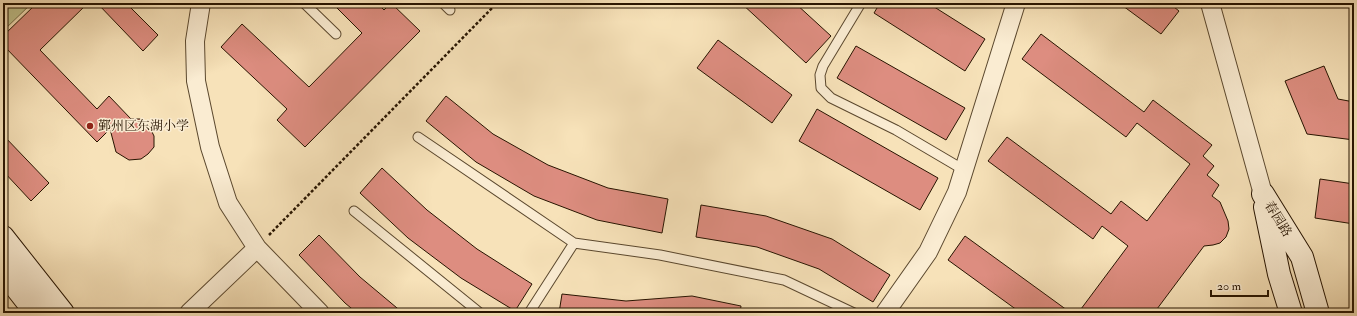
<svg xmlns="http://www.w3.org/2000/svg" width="1357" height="316" viewBox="0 0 1357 316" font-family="'IM FELL Double Pica','Noto Serif SC',serif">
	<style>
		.green { fill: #c1c28c; stroke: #746b46 }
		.building { fill: #dd8d80; stroke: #271400 }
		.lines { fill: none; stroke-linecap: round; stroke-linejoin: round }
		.lane-casing { stroke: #5b482e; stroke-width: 11 }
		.street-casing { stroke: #5b482e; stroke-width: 20 }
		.secondary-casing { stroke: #271400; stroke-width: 24 }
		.path { stroke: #271400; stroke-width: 2.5; stroke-dasharray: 3 2; stroke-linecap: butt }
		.lane { stroke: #faecd2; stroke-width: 9 }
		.street { stroke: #faecd2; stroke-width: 18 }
		.secondary { stroke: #faecd2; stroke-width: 22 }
		.poi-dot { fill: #8f2418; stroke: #faecd2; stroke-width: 1.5 }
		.labels { text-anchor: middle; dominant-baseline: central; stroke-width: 3; stroke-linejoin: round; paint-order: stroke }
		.poi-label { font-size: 13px; fill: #271400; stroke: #faecd2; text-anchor: start }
		.street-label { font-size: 13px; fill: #271400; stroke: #faecd2 }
	</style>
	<rect width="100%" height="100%" fill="#f7e2b9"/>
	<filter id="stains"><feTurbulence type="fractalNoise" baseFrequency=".005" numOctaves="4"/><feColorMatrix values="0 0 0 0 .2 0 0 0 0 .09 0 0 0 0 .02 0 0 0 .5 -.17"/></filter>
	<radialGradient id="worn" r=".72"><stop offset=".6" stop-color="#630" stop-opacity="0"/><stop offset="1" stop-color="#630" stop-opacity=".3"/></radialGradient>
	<path class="green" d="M3,3H32L3,31Z"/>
	<path class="building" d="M37,3H88L40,50L97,109L109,96L131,119H140L149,126L154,136V147L148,154L141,159L129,160L116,152L110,129L97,142L3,45V36Z
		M97,3H126L158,35L143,51Z
		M332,3H377L384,10L391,3L420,31L305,147L277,120L287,109L221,47L242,24L309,87L362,33Z
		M741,3H795L831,36L806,63Z
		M880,3H928L985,39L965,71L874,13Z
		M1119,3H1169L1179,11L1161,34Z
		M1041,34L1144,112L1153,100L1212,145L1203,156L1214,166L1207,175L1219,185L1212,196L1220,202L1228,221L1229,229L1226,237L1220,243L1213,245L1204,246L1154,313H1078L1128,246L1102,226L1093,239L988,161L1007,137L1111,214L1121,201L1147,221L1190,164L1137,123L1126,137L1022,59Z
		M718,40L792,95L772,123L697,68Z
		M856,46L965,108L946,140L837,78Z
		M1324,66L1338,99L1354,102V140L1307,134L1285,81Z
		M446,96L493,134L548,165L608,188L668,199L662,233L597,220L534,196L476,162L426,121Z
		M817,109L938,178L920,210L799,141Z
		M3,135L49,183L31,201L3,171Z
		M382,168L427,210L477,249L532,284L515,311L461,278L408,238L360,193Z
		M1320,179L1354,184V224L1315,218Z
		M701,205L766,216L832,239L890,275L873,302L819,269L757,247L696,237Z
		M319,235L360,277L403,313H357L345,303L299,255Z
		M965,236L1071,313H1021L948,260Z
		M562,294L626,301L692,296L741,306L740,313H559Z"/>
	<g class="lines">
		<g class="lane-casing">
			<path id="lane" d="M304,3L336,34
				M443,3L450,10
				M861,3L823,66L820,75L821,88L831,98L896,130L964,170
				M418,137L574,243L660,255L784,280L854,313
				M354,211L480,313
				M529,313L574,243"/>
		</g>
		<g class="street-casing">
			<path id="street" d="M201,3L195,41L196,81L210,147L228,203L257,248L320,313
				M1210,3L1263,194
				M189,313L257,248
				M885,313L928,252L957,192L1016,3"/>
		</g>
		<g class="secondary-casing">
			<path id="secondary" d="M1263,194L1302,257L1318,313
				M1265,207L1279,274L1291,313
				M3,237L63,313
				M3,271L36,313"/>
		</g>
		<path class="path" d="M269,235L497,3"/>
		<use href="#lane" class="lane"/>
		<use href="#street" class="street"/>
		<use href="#secondary" class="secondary"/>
	</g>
	<circle class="poi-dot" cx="90" cy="126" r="4"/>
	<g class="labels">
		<g class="poi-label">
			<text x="98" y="126">鄞州区东湖小学</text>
		</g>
		<g class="street-label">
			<text transform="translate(1278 219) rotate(58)">春园路</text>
		</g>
	</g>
	<rect width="1357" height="316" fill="none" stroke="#f7e2b9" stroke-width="16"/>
	<rect x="4" y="4" width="1349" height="308" fill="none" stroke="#271400" stroke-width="2"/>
	<rect x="8" y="8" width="1341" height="300" fill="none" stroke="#271400"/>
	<path d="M1211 290v6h57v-6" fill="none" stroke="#271400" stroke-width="2"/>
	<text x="1217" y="290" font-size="12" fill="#271400" stroke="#faecd2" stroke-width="3" paint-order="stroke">20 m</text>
	<rect width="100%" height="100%" filter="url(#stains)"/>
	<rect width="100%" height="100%" fill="url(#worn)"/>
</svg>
